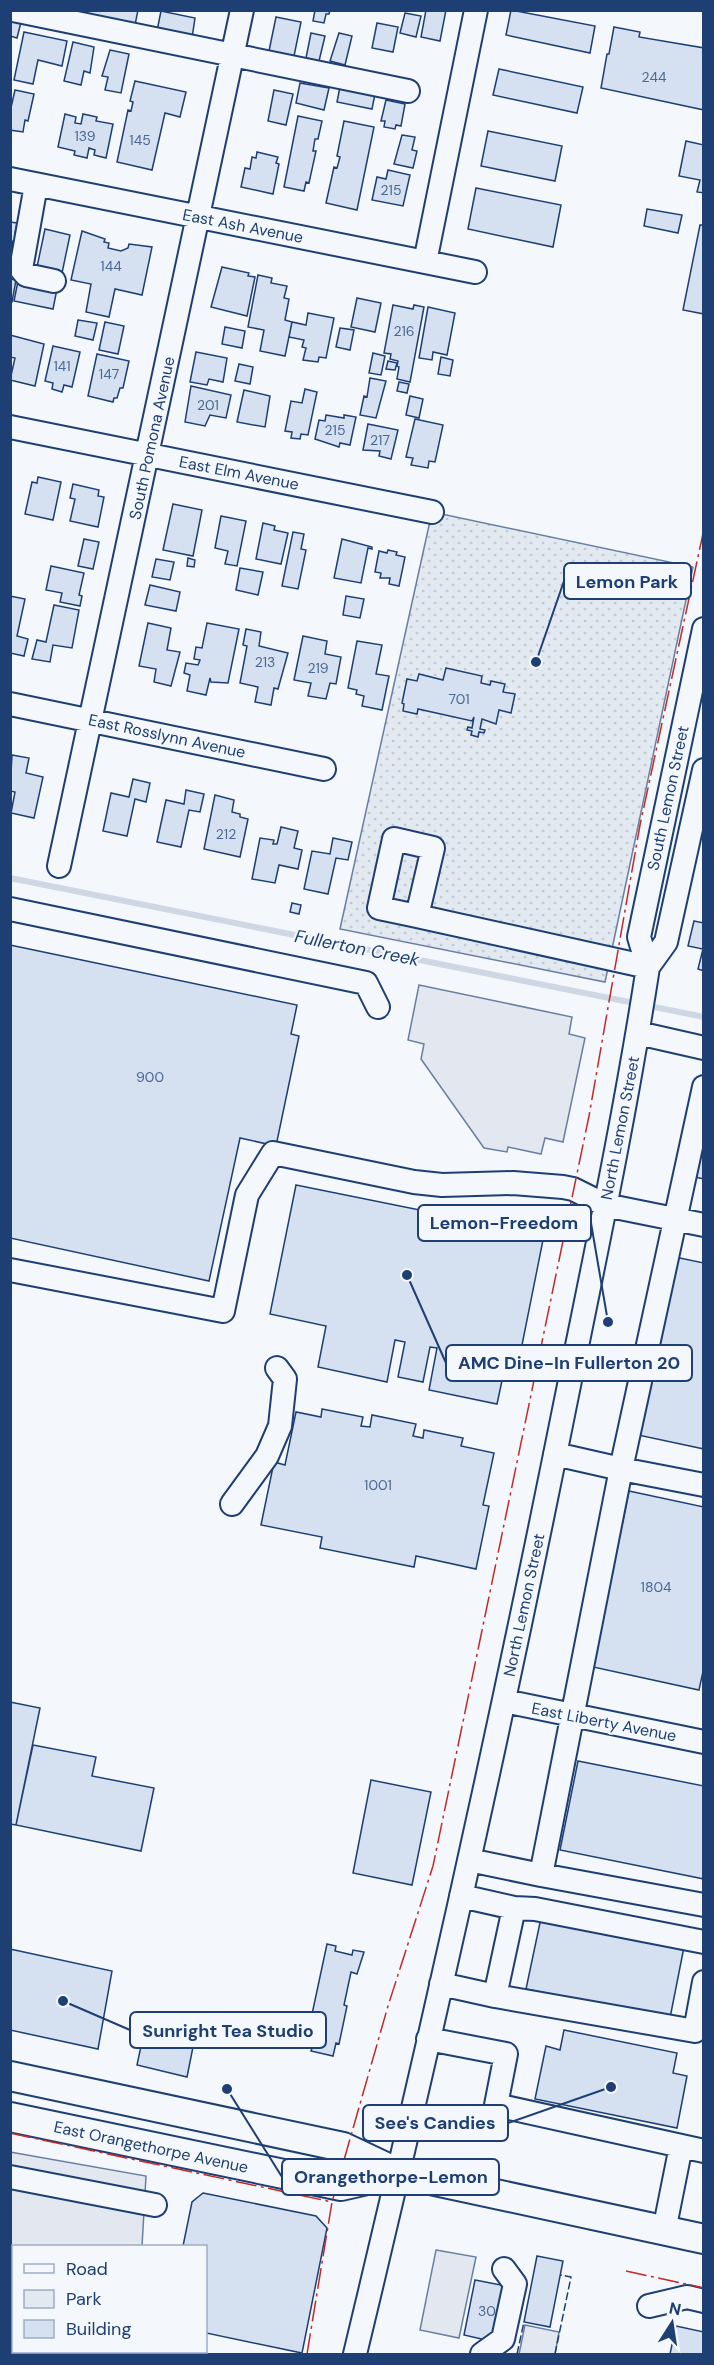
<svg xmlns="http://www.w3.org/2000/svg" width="714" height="2365" viewBox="0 0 714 2365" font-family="'DM Sans',sans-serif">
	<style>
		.green { fill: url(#green-dots); stroke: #687fa3; stroke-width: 1.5 }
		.parking { fill: #e3e8f0; stroke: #687fa3; stroke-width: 1.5 }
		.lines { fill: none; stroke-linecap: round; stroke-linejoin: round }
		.stream { stroke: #cfd7e4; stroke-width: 6 }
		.building { fill: #d5e0f0; stroke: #1d3f73; stroke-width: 1.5 }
		.minor-casing { stroke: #1d3f73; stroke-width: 26 }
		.major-casing { stroke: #1d3f73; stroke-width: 32 }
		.minor { stroke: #f4f7fb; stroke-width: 22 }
		.major { stroke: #f4f7fb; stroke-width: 28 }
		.fence { stroke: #1d3f73; stroke-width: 1.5; stroke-dasharray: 8 3; stroke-linecap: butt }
		.power { stroke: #c62828; stroke-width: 1.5; stroke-dasharray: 21 4.5 3 4.5; stroke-linecap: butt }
		.labels { text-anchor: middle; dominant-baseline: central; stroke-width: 4.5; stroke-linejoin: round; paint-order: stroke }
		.number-label { font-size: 14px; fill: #4b6792 }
		.street-label { font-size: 16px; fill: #1d3f73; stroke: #f4f7fb }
		.water-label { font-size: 18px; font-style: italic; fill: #1d3f73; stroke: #f4f7fb }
		.leader { fill: none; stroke: #1d3f73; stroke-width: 2 }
		.callout-dot { fill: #1d3f73; stroke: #f4f7fb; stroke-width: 2 }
		.callout { fill: #f4f7fb; stroke: #1d3f73; stroke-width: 2 }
		.callout-label { font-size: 18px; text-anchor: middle; font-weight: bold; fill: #1d3f73 }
	</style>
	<defs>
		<pattern id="green-dots" width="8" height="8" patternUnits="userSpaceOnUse" patternTransform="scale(1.5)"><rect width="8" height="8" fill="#e3e9f0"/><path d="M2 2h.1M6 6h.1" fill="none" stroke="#c2c9d1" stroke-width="1.8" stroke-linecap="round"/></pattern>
	</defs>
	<rect width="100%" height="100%" fill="#f4f7fb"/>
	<path class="green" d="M432,512L693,567L605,982L340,929Z"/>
	<path class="parking" d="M419,985L572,1017L569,1034L585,1038L563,1142L545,1138L541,1154L508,1147L507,1152L484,1148L421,1059L424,1044L408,1040Z
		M10,2152L146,2176L142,2246H14V2352H188L201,2354H11Z
		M436,2250L476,2257L459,2338L420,2330Z
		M525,2325L559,2332L555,2354H519Z"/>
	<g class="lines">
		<path class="stream" d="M10,878L704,1017"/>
	</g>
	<path class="building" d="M83,10H138L135,25L82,14Z
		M315,10H330L329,14H326L324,23L313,21Z
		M426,10H446L440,41L421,37Z
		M511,10L595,26L590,53L506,35Z
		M161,11L195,18L192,38L157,31Z
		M405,13L421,16L416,37L400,33Z
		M10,15L22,18L17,38L10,36Z
		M276,17L301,22L294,56L269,51Z
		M377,23L398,27L393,52L372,48Z
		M614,27L640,32L639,37L704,48V110L601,88L607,54H609Z
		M24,32L67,41L62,66L38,60L33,84L14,80Z
		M311,33L325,36L319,61L306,58Z
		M339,33L352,36L345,65L330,61Z
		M73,42L94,47L90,73L84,71L81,85L64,81Z
		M110,50L129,54L121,93L105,90L108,77L102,76Z
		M499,69L583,87L577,113L493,95Z
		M135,81L186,92L180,117L165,113L152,170L117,162L128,110L131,111L133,102L130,101Z
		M341,82L376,89L372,109L337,102Z
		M300,83L329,88L324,110L296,103Z
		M15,90L34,94L28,121L25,120L23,132L10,130V112Z
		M274,90L293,94L286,125L268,121Z
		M386,100L405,104L401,126L396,125L395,129L384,127L385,121H381Z
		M65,114L76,117L75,123L81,124L83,114L97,117L96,121L113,124L106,158L94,155L95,150L89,148L87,158L74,155L75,151L58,147Z
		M298,116L322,121L318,139H315L313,151H316L309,183L306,182L304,191L284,187Z
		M344,121L374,127L357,210L326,203L334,167L337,168L340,157L337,156Z
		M488,131L562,146L555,181L481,166Z
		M402,135L415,137L412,150L417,151L413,168L394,164Z
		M686,141L704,145V193L697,192L700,180L679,176Z
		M257,152L278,157L276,163L279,164L273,194L241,187L245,168L250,169L252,157L256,158Z
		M388,170L410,175L403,206L372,200L377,177L386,179Z
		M476,188L561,205L553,247L468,229Z
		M647,209L682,215L678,233L644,226Z
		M10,222L17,223L15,233L17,234L16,242L13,241L11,251L13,252L12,259H10Z
		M700,225H704V314L683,310Z
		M45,229L70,235L62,273L37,267Z
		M82,231L105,239L104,242L109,243L108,248L121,251L128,248L129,244L152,247L142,295L115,289L109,317L86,312L91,284L71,280Z
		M222,267L249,273L248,276L255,277L247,316L211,307Z
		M258,275L272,278L271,283L287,286L284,298L289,299L285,320L292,322L285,356L260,351L264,330L248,327Z
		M10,279L16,280L12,302L10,301Z
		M18,281L57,289L53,309L14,301Z
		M357,298L381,303L375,332L351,327Z
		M393,305L413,309L414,305L424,307L410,382L397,379L399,367L397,366L398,361L390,359L391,354L384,353Z
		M428,307L455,313L447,355L433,352L432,360L419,358Z
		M308,313L334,318L326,358L319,357L318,362L303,360L306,348L302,347L304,340L289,337L292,322L306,325Z
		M78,320L97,323L93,340L75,336Z
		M105,322L124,326L118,354L99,350Z
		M225,327L245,331L242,348L222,344Z
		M340,328L354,330L350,350L336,347Z
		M10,335L44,344L35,386L10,380L15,358L10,357Z
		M53,346L80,352L72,387L64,385L62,392L52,389L53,383L45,381Z
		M196,352L227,358L223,382L209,379L207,385L190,382Z
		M373,353L385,356L381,375L369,373Z
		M97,354L129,361L123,388H120L117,398H114L113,402L88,396Z
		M441,357L453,360L450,376L438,374Z
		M388,361L397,363L395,370L386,369Z
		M239,364L253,367L250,384L235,381Z
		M370,378L386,381L376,418L360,415L364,396L367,397Z
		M399,382L409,384L407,393L397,391Z
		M191,386L231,395L226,418L210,415L205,426L185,422Z
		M305,389L317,392L308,435L301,434L300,439L291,438L292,432L285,431L291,401L302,403Z
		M244,390L270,396L265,427L237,422Z
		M410,396L423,399L419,418L406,415Z
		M326,415L344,418V415L356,417L350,445L340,443L339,447L315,439L319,420L325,421Z
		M415,419L443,425L435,462L429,461L428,468L411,465L413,458L406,457Z
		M368,424L398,430L391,459L379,456L380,451L363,450Z
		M38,477L61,482L53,520L25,514L32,482L37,483Z
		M73,484L99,490L98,496L104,497L98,527L70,521L75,499L70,498Z
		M173,504L202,510L193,556L163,550Z
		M221,516L246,521L237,566L225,564L228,551L215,548Z
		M263,523L275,526L274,530L288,533L281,564L256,559Z
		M293,532L304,534L301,549L306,550L298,589L282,586Z
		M84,539L99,542L93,569L78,566Z
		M342,539L372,547V549L368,548L361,583L334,578Z
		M388,550L397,552L396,555L405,557L399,586L389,584L390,578H380L381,573L375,572L379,551L387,553Z
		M188,558L195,560L194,567L187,566Z
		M156,559L174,562L170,580L152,577Z
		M51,566L84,573L79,595L82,596L80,606L60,602L62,593L46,590Z
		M240,568L263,572L258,595L236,590Z
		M150,585L180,592L176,611L145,605Z
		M10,596L25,599L17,636L28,639L24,656L10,653Z
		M346,596L364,599L360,618L343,615Z
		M54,605L79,610L72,648L53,645L50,662L32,659L37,640L46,642Z
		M148,623L171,628L167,650L180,652L171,686L154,682L156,669L139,666Z
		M207,623L239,629L228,683L211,682L210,678L206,695L187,691L190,675L184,673L186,663L198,665L200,660L194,659L196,647L202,648Z
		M246,629L261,632L259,646L288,653L278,689L274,688L271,705L255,702L258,687L240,683L247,646L243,645Z
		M303,636L327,641L325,654L341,657L336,684L330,683L326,699L308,696L311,683L294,680Z
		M357,641L382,645L376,674L389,676L382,710L362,706L364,696L356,694L357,690L348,688Z
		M446,668L482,676L481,683L490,685L491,681L505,684L503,692L515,694L511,713L499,710L496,724L482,719L480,729L485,730L484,733L479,732L478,737L471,735L472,731L467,730L468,727L472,728L474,717L472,721L418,709L417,714L403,711L404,704L402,703L407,679L417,681L419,674L443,680Z
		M12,755L29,758L26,773L43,777L34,818L11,813L15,792L10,791Z
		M133,779L150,783L146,802L135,799L127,836L103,831L111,793L129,797Z
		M186,790L204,794L200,812L189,810L181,847L157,842L166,800L184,804Z
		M215,795L234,800L232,812L240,814V817L248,819L240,857L204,849Z
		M281,827L298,831L294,848L302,850L298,869L279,865L275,883L252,879L260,838L274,840L273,844H277Z
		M333,838L352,842L348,860L336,858L328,894L304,889L312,851L330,854Z
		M292,903L301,905L299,914L290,912Z
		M694,921L704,923V971L698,969L703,949L688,946Z
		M10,945L297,1005L291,1034L299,1036L276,1146L240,1138L209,1281L10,1238Z
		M704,1113V1179L690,1176Z
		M296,1185L544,1235L518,1365L506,1362L497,1404L429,1390L437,1348L430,1347L423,1382L398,1377L405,1342L395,1340L387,1382L318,1367L326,1326L270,1314Z
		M675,1257L704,1263V1449L638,1435Z
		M322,1409L363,1417L361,1426L370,1427L372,1415L416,1424L413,1436L423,1438L424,1430L463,1438L461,1446L494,1453L483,1505L489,1506L476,1569L416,1556L414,1567L320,1548L322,1537L261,1525L274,1462L285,1465L296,1412L321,1417Z
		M629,1491L704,1507V1667L699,1690L593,1667Z
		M10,1702L40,1708L16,1825L10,1824Z
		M33,1745L96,1757L92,1776L154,1788L141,1851L16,1825Z
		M578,1761L704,1786V1879L560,1850Z
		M371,1780L431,1792L412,1885L353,1873Z
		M541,1918L684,1947L670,2018L526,1989Z
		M327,1944L336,1946L335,1951L352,1955L353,1950L364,1952L357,1974L351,1972L344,2005L347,2006L339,2044L336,2043L333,2056L311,2051L312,2048L305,2047Z
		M10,1949L112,1971L98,2049L10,2030Z
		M148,2013L188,2021L186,2030L196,2032L187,2077L137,2065Z
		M564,2030L677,2053L673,2073L687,2076L677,2128L535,2099L546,2046L560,2050Z
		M203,2193L316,2216L327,2228L302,2353L206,2333V2246H183L192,2202Z
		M537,2256L563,2261L550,2327L524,2322Z
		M475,2280L511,2287L499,2343L464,2335Z
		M676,2326L704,2332V2354H670Z"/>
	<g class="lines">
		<g class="minor-casing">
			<path id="minor" d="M13,10L408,91
				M10,179L475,272
				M36,185L21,269L26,275L54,281
				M425,262L476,10
				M10,427L432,512
				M10,704L324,769
				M59,866L242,10
				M10,909L366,983L378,1007
				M417,916L379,908L394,839L433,848L417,916L648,967
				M648,967L639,937L704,629
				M638,1033L704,1048
				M704,1087L621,1469L704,1485
				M10,1270L223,1311L247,1195L273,1153L414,1182L442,1185L513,1183L563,1187L573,1189L605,1205L704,1225
				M232,1504L267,1456L280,1426L285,1379L277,1368
				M504,1701L704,1742
				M469,1860L541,1875L621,1469L555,1454
				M541,1875L704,1905
				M514,1908L535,1909L704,1942
				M441,1984L495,1996L514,1908L461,1896
				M495,1996L695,2031L704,1982
				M428,2039L506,2054L496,2105L704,2151
				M10,2177L155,2205
				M664,2231L681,2146
				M649,2306L687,2297L704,2301
				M355,2354C430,2043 500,1729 563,1415C593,1266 625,1117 648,967L666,942L704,770
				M482,2354L503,2339L515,2284L504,2269"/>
		</g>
		<g class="major-casing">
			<path id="major" d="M10,2076L343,2147L398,2173L704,2239
				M10,2117L341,2186L398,2173"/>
		</g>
		<use href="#minor" class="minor"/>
		<use href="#major" class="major"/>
		<path class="fence" d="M517,2354L524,2322
			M555,2354L571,2277L561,2275"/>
		<path class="power" d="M10,2133L332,2202
			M626,2271L704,2288
			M307,2354L332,2202L388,2006L433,1866L589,1116L640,825L704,529"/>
	</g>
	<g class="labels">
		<g class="number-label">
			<text x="654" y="77">244</text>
			<text x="85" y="136">139</text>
			<text x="140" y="140">145</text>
			<text x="391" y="190">215</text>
			<text x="111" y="266">144</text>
			<text x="404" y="331">216</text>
			<text x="62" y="366">141</text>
			<text x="109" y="374">147</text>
			<text x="208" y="405">201</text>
			<text x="335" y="430">215</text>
			<text x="380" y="440">217</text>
			<text x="265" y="662">213</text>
			<text x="318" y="668">219</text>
			<text x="459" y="699">701</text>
			<text x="226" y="834">212</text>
			<text x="150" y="1077">900</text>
			<text x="378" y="1485">1001</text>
			<text x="656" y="1587">1804</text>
			<text x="487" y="2311">30</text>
		</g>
		<g class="street-label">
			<text transform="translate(243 226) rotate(11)">East Ash Avenue</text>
			<text transform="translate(152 438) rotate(-78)">South Pomona Avenue</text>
			<text transform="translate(239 473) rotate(11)">East Elm Avenue</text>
			<text transform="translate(167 736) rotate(12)">East Rosslynn Avenue</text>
			<text transform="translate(668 798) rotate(-78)">South Lemon Street</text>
			<text transform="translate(620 1128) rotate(-79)">North Lemon Street</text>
			<text transform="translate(524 1605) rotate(-78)">North Lemon Street</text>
			<text transform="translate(604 1722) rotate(11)">East Liberty Avenue</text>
			<text transform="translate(151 2147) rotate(12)">East Orangethorpe Avenue</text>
		</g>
		<g class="water-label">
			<text transform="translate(357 948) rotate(11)">Fullerton Creek</text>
		</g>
	</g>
	<path class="leader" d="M536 662L564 581M608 1322L591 1223M407 1275L446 1363M63 2001L130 2030M611 2087L508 2123M227 2089L282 2177"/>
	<g class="callout-dot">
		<circle cx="536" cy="662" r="6"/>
		<circle cx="608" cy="1322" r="6"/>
		<circle cx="407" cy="1275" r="6"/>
		<circle cx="63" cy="2001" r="6"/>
		<circle cx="611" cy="2087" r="6"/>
		<circle cx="227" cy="2089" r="6"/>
	</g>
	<g class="callout">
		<rect x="564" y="563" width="127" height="36" rx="6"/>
		<rect x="418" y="1205" width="173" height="36" rx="6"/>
		<rect x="446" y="1345" width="246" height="36" rx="6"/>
		<rect x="130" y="2012" width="196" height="36" rx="6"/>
		<rect x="363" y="2105" width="145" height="36" rx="6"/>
		<rect x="282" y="2159" width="217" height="36" rx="6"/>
	</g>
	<g class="callout-label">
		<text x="627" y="588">Lemon Park</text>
		<text x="504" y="1229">Lemon-Freedom</text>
		<text x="569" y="1369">AMC Dine-In Fullerton 20</text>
		<text x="228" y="2037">Sunright Tea Studio</text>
		<text x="435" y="2129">See's Candies</text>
		<text x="391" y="2183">Orangethorpe-Lemon</text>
	</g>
	<rect width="714" height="2365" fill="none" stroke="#1d3f73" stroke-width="24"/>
	<rect x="12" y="2245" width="195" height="108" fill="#f4f7fb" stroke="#9eadc5" stroke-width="1.5"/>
	<rect x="24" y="2264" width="30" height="9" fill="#f4f7fb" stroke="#9eadc5" stroke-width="1.5"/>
	<text x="66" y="2275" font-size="18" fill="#1d3f73">Road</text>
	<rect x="24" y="2290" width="30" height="18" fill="#e3e9f0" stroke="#9eadc5" stroke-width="1.5"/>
	<text x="66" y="2305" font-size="18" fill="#1d3f73">Park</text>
	<rect x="24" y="2320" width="30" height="18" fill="#d5e0f0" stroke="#9eadc5" stroke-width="1.5"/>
	<text x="66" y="2335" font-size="18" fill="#1d3f73">Building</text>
	<g transform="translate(672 2323) rotate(12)" stroke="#f4f7fb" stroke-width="4.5" paint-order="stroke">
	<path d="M0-4.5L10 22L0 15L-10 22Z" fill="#1d3f73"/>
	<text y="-9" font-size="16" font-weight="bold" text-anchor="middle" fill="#1d3f73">N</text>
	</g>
</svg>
